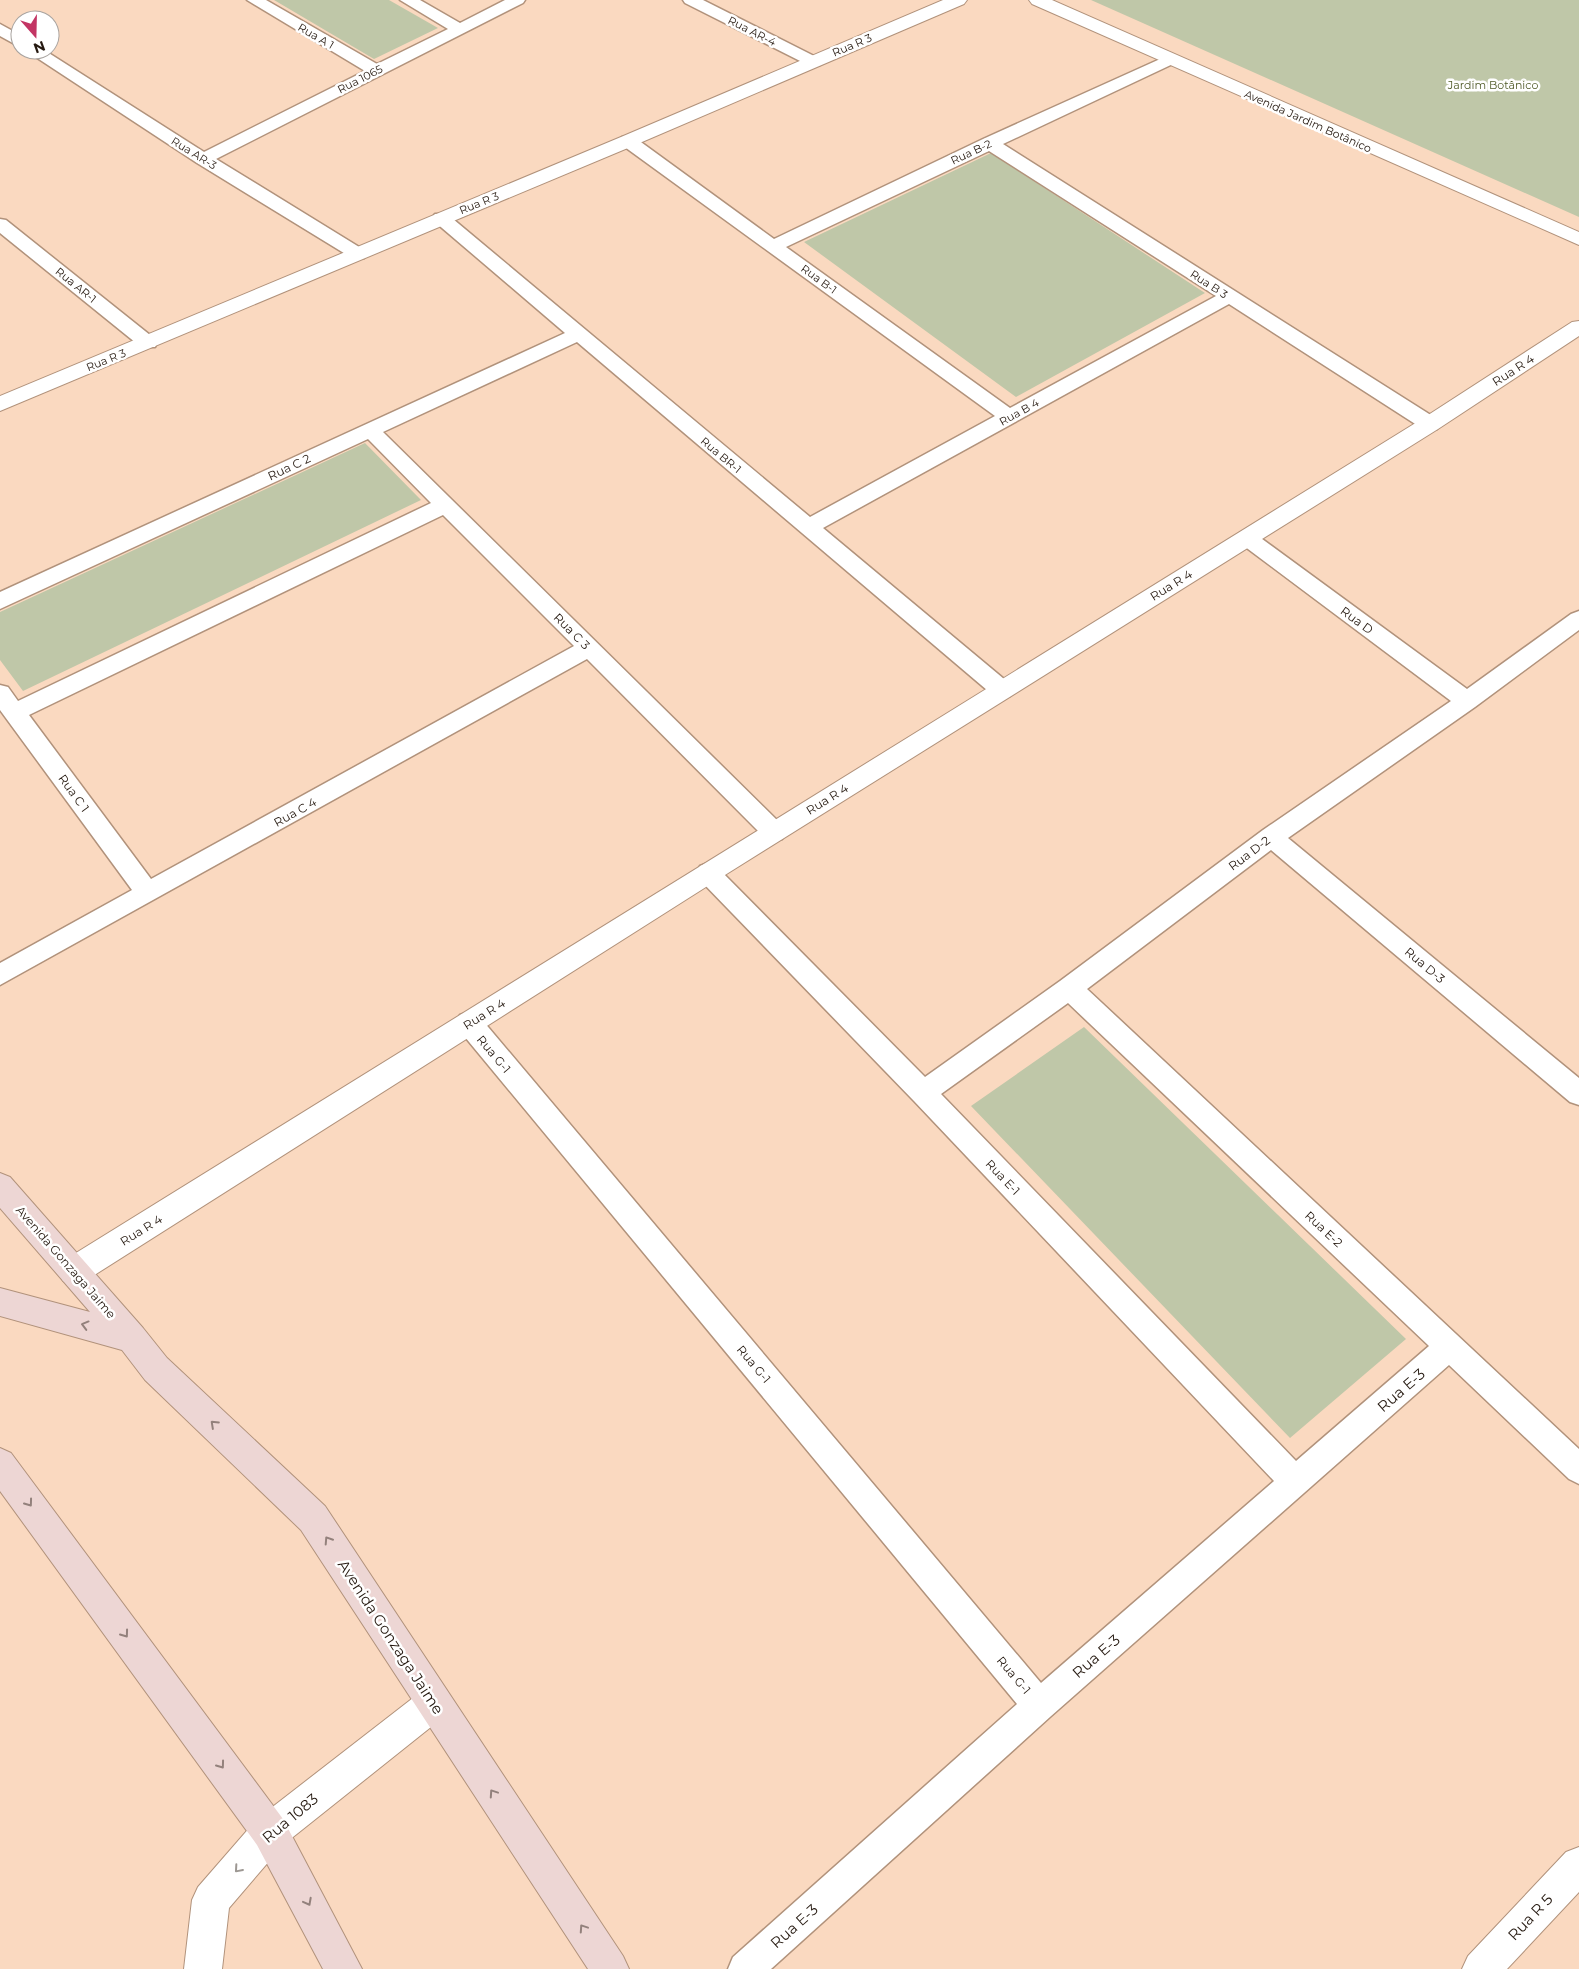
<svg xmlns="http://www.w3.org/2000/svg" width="1579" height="1969" viewBox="0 0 1579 1969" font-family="Montserrat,sans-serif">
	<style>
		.green { fill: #bfc7a8 }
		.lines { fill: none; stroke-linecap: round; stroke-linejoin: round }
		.lane-casing { stroke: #b1927b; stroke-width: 3 }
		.street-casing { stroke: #b1927b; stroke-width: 2 }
		.secondary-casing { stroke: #b1927b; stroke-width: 2 }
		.lane { fill: #fff; fill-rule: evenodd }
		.street { fill: #fff; fill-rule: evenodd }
		.secondary { fill: #edd6d4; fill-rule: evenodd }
		.oneway { stroke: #93817c }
		.oneway2 { stroke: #9d9893 }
		.labels { text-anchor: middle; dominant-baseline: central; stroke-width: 5; stroke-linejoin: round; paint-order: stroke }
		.far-street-label { font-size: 11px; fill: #251910; stroke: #fff }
		.far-park-label { font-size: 11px; fill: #515c29; stroke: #fff }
		.street-label { font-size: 12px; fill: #251910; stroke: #fff }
		.near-street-label { font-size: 15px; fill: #251910; stroke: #fff }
	</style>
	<rect width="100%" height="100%" fill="#fad9c0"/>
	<path class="green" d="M274,0H389L438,28L374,59Z
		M1091,0H1579V217Z
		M991,153L1205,293L1016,397L804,242Z
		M365,443L421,500L23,691L0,660V612Z
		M1084,1027L1406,1339L1290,1438L971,1106Z"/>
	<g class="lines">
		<g class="lane-casing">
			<path id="lane" d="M247,0H266L377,64L448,29L400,0H420L460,23L505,0H525L523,3L216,159L364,250L367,254L364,258H352L197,163L25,50H44L204,152L365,71Z
				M683,0H703L820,59L822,62L820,65H808L685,3Z
				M0,24L20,35V47L0,36Z
				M1169,55L1175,57L1177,60L1175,63L1003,144L1437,419L1440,424L1437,429L1430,430L1423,429L1229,304L823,528L1010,684L1013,690L1010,696L1002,698L994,696L577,342L383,432L782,825L786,832L782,839L774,841L766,839L587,659L0,985V963L132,890L0,710V685L8,687L18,701L431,503L368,439L0,609V592L565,333L435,222L432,218L435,214H447L810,517L995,416L622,145L619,141L622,137H634L774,239L983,139ZM989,151L1216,296L1010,408L786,247ZM443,515L574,646L151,879L29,715Z
				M0,219L6,220L155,339L157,343L155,347H141L0,233Z
				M1247,531L1254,533L1467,689L1571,614L1579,611V630L1475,707L1288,838L1579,1078V1105L1570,1102L1271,850L1087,989L1579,1449V1484L1569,1479L1449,1365L1050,1717L771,1969H728L733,1957L1017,1704L460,1031L456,1023L460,1015L469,1012L478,1015L1041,1683L1274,1481L914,1101L700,880L696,873L700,866L708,863L716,866L925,1077L1060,981L1263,830L1451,701L1240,543L1237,538L1240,533ZM1068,1003L1429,1346L1296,1461L941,1094Z"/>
		</g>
		<g class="street-casing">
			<path id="street" d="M943,0H967L964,4L635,145L0,411V396L621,137Z
				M1029,0H1052L1579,232V245L1032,4Z
				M1579,321V336L1438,429L717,880L85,1281L74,1285L63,1281L59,1271L63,1261L1422,419L1572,322Z
				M434,1686L446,1691L451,1703L446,1715L283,1845L229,1908L222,1969H184L192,1900L198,1887L257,1819L422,1691Z
				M1579,1847V1892L1507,1969H1462L1468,1956L1566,1852Z"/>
		</g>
		<g class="secondary-casing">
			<path id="secondary" d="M0,1173L10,1177L143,1328L167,1358L325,1506L623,1956L629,1969H588L301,1530L145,1380L122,1350L0,1316V1288L90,1312L0,1208Z
				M0,1448L11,1453L283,1819L362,1969H323L257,1845L0,1491Z"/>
		</g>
		<use href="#lane" class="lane"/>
		<use href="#street" class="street"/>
		<use href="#secondary" class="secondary"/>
	</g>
	<defs><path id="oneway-chevron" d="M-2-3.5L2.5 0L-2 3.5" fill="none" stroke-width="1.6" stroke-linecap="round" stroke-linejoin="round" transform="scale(1.25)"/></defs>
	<g class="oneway">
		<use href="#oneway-chevron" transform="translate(85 1325) rotate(-165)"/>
		<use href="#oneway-chevron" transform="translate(214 1424) rotate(-137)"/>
		<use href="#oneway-chevron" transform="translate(29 1503) rotate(54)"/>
		<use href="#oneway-chevron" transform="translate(328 1540) rotate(-123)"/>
		<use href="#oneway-chevron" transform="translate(125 1634) rotate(54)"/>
		<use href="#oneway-chevron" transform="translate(221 1765) rotate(54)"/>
		<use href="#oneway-chevron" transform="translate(493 1793) rotate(-124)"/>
		<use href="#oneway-chevron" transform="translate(308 1902) rotate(62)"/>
		<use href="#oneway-chevron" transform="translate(583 1928) rotate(-124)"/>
	</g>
	<use class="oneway2" href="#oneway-chevron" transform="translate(238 1869) rotate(131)"/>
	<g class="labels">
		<g class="far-street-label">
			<text transform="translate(752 31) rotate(27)">Rua AR-4</text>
			<text transform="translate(316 36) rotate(30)">Rua A 1</text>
			<text transform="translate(852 45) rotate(-23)">Rua R 3</text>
			<text transform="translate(360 79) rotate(-27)">Rua 1065</text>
			<text transform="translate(1308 121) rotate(24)">Avenida Jardim Botânico</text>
			<text transform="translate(971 152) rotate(-25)">Rua B-2</text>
			<text transform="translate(194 153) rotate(32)">Rua AR-3</text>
			<text transform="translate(479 203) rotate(-22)">Rua R 3</text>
			<text transform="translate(819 279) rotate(36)">Rua B-1</text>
			<text transform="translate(1209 284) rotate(33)">Rua B 3</text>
			<text transform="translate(76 285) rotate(39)">Rua AR-1</text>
			<text transform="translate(106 360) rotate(-22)">Rua R 3</text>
			<text transform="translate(1019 412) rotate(-29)">Rua B 4</text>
			<text transform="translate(721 455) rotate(40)">Rua BR-1</text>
		</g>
		<g class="far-park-label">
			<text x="1493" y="85">Jardim Botânico</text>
		</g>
		<g class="street-label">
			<text transform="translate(1513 370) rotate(-33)">Rua R 4</text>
			<text transform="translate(289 467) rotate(-25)">Rua C 2</text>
			<text transform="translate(1171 585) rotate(-32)">Rua R 4</text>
			<text transform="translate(1357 620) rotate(36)">Rua D</text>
			<text transform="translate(572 631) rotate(45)">Rua C 3</text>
			<text transform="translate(74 793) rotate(54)">Rua C 1</text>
			<text transform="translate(827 799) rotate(-32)">Rua R 4</text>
			<text transform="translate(295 812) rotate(-29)">Rua C 4</text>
			<text transform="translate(1249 853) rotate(-37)">Rua D-2</text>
			<text transform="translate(1425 965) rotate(40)">Rua D-3</text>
			<text transform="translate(484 1014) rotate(-32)">Rua R 4</text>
			<text transform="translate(494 1054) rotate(50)">Rua G-1</text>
			<text transform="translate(1003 1177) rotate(46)">Rua E-1</text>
			<text transform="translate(1324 1229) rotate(43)">Rua E-2</text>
			<text transform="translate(141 1230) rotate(-32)">Rua R 4</text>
			<text transform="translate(66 1262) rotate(49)">Avenida Gonzaga Jaime</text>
			<text transform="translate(754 1364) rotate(50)">Rua G-1</text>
			<text transform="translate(1014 1675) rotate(50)">Rua G-1</text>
		</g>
		<g class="near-street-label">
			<text transform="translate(1401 1390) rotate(-41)">Rua E-3</text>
			<text transform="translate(391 1637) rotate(57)">Avenida Gonzaga Jaime</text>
			<text transform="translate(1096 1656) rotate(-41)">Rua E-3</text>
			<text transform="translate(290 1818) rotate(-40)">Rua 1083</text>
			<text transform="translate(1530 1917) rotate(-47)">Rua R 5</text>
			<text transform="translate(794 1926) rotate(-42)">Rua E-3</text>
		</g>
	</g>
	<g transform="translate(35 35) rotate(160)"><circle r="24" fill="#ffffff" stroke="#a8a39f"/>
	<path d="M0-4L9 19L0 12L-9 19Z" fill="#c33564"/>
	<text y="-8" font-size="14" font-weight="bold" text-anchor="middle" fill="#251910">N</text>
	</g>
</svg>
